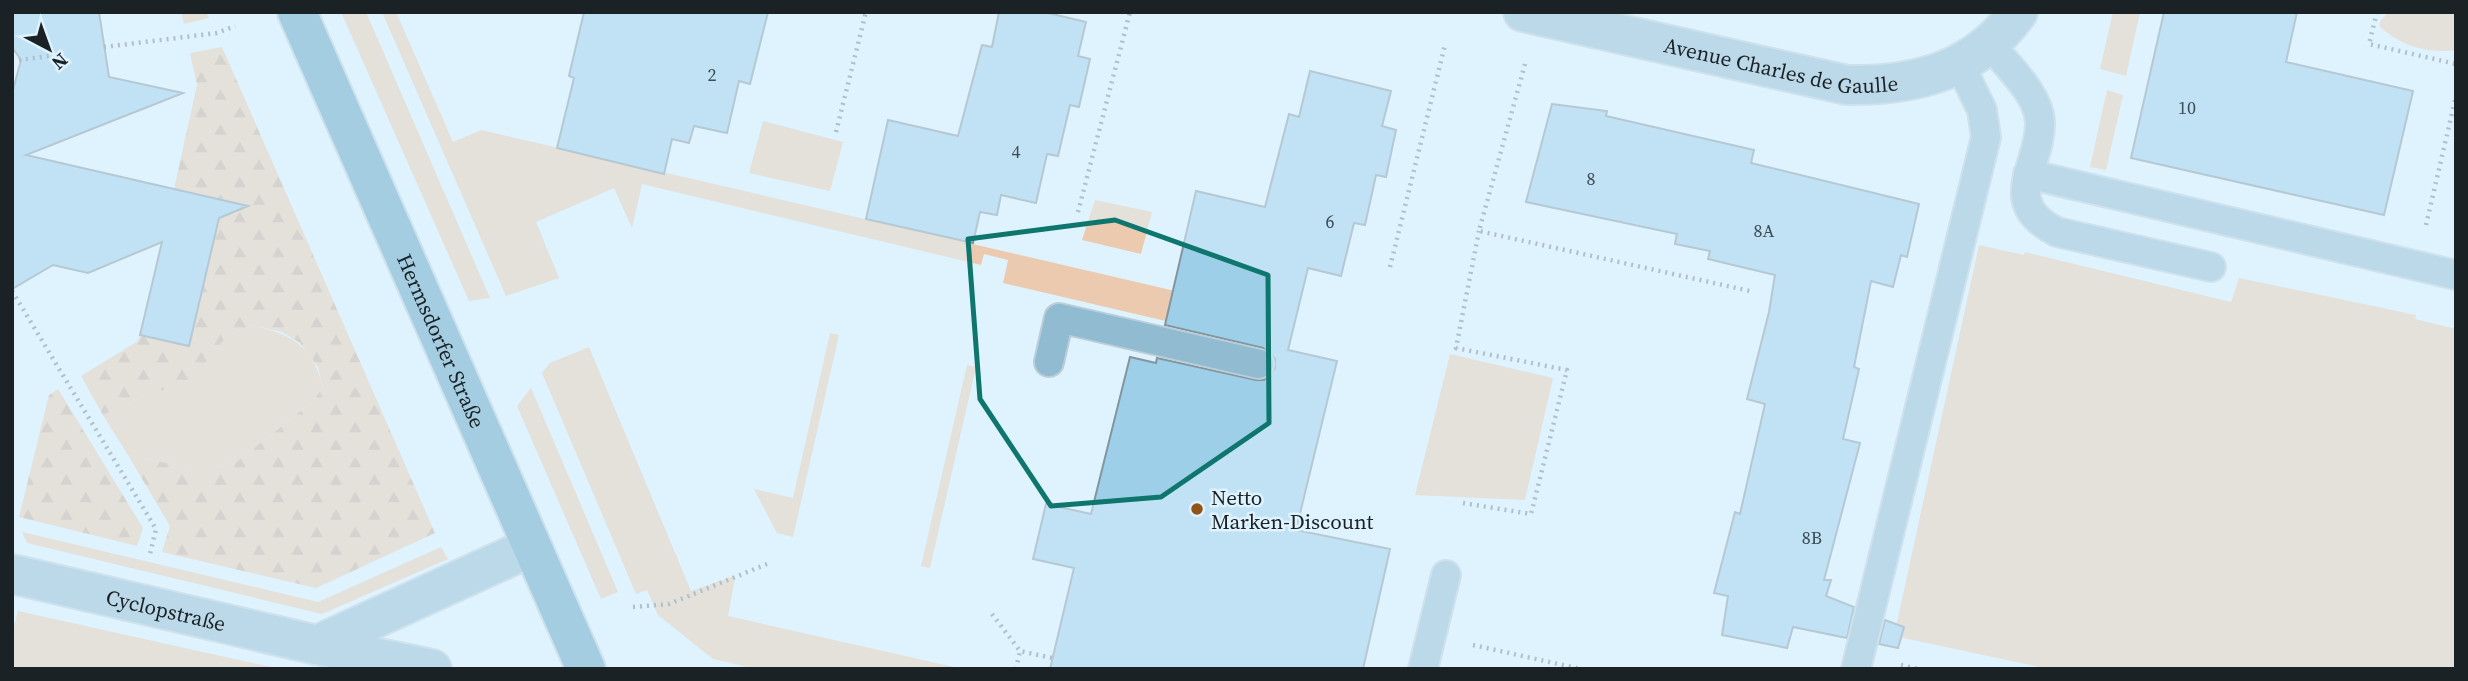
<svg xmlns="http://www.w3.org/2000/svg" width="2468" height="681" viewBox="0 0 2468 681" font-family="'Source Serif 4',serif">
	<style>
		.green { fill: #ebcab0 }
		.forest { fill: url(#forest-firs) }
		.building { fill: #9ecfe8; stroke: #8396a0; stroke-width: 2 }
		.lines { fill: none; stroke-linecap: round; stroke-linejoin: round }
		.lane-casing { stroke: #bbcdd7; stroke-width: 32 }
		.street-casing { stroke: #bbcdd7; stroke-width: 42 }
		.secondary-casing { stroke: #bbcdd7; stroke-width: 42 }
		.path { stroke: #76848b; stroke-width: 4.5; stroke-dasharray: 2 5; stroke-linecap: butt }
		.lane { stroke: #90bbd1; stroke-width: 28 }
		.street { stroke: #90bbd1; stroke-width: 38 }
		.secondary { stroke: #5da0c0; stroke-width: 38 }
		.marked { fill: none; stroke: #0f766e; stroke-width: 5; stroke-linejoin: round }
		.poi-dot { fill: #915318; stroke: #def3fe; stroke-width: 2.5 }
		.labels { text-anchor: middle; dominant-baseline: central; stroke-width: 5; stroke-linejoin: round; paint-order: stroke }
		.number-label { font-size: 18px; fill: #3c4d56 }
		.street-label { font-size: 21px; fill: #1b2226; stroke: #def3fe }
		.poi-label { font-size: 21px; fill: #1b2226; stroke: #def3fe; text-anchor: start }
	</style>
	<defs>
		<pattern id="forest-firs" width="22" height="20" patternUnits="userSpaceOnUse" patternTransform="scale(1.75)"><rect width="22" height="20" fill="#ebcab0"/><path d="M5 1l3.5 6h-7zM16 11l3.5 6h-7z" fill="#c9ad97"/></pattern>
	</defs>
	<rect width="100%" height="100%" fill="#def3fe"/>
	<path class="green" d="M181,12H206L209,18L184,24Z
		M341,12H366L490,298L469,301Z
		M382,12H396L453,142L481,130L1279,315L1264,344L1003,283L1008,260L984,254L981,265L642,184L632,228L614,188L536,222L559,278L506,296Z
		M2113,12H2140L2126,76L2100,69Z
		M2389,12H2456V50C2427,54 2402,46 2380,27V21Z
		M2107,90L2123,95L2106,170L2090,167Z
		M763,121L843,142L830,191L749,173Z
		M1095,200L1152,212L1141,254L1082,240Z
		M1979,245L2024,255L2025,252L2231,302L2239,278L2416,315L2415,319L2456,329V669H2049L1894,636Z
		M252,325C292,335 313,345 323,388L310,404L238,461L214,468H191L128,455L103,415L149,394L188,383L227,336Z
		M830,333L839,335L793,537L777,533L754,489L793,498Z
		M589,347L691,591L731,577L735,578L728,616L963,669H755L713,659L658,615L647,590L636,594L542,373L550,363Z
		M1450,354L1553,378L1525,500L1415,495Z
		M967,365L976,367L930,568L921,566Z
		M531,388L618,592L601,599L517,406Z
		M22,532L318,602L441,547L448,559L322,614L27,543Z
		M18,611L280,669H12V634Z"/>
	<path class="forest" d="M222,47L435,533L316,588L162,552L170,526L128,455L191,468H214L238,461L310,404L323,388L318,367L300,343L282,332L252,325L227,336L189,383L149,394L103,415L81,376L138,341L140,335L189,345L223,201L174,189L197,85L190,53Z
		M58,389L143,528L137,546L19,517L49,395Z"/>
	<path class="building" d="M12,12H99L109,77L183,93L26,155L248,206L219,218L189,346L140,335L162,242L88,273L53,265L12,289V94L21,60L12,47Z
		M584,12H768L750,84L739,81L727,133L694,126L689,143L672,139L664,174L557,148L574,78L569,76Z
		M999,12H1044L1086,22L1078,56L1090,59L1079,107L1070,105L1058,156L1047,154L1036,203L1001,195L997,215L980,212L973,243L866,219L888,120L958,136L982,45L992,47Z
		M2164,12H2297L2286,62L2413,91L2384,215L2131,158Z
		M1310,71L1391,91L1382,126L1396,130L1386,177L1376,175L1365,225L1354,223L1341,276L1308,268L1288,350L1337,361L1296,530L1390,549L1363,669H1050L1074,568L1033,559L1046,504L1091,514L1130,357L1156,363L1157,358L1256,380H1264L1275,368V359L1263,348L1165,325L1196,191L1265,207L1289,114L1299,117Z
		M1552,104L1607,111L1606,116L1754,150L1751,163L1919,204L1907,257L1901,255L1893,287L1871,281L1854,367L1859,369L1843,439L1860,443L1824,580H1831L1826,596L1854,607L1847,638L1793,627L1787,648L1722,635L1728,596L1714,593L1735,512L1740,514L1765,404L1747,399L1769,312L1775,275L1708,259L1710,251L1675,244L1677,234L1526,202Z
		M1885,620L1904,627L1898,648L1879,644Z"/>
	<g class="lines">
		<g class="lane-casing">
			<path id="lane" d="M1990,44C2006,65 2039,94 2040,122C2041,167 1998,202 2057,232L2211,267
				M2028,174L2456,275
				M1049,362L1059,318L1259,364
				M1423,669L1446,575
				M1856,669L1986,137L1982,110L1960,65"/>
		</g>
		<g class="street-casing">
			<g id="street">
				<path id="s1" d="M1523,12L1847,85C1916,86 1976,71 2018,12"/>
				<path id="s2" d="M12,574L317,645L432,669"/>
				<path d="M317,645L531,547"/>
			</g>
		</g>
		<g class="secondary-casing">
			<g id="secondary">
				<path id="s3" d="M297,12L586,669"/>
			</g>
		</g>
		<path class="path" d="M2377,12L2369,44L2456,64
			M104,47L217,33L235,26
			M12,61L49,56
			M1525,64L1479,231L1750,291
			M836,132L866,12
			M1078,212L1130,12
			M2426,225L2456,96
			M1390,267L1445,45
			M12,291L156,529L149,558
			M1463,503L1531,514L1567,370L1456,348L1479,231
			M633,607L669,604L767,564
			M992,614L1020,651L1052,658
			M1473,645L1581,669
			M1901,665L1918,669
			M1016,669L1020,651"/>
		<use href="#lane" class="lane"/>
		<use href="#street" class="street"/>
		<use href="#secondary" class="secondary"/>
	</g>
	<path d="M0 0H2468V681H0ZM1115,220L1268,275L1269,423L1161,497L1051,506L980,399L968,239Z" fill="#def3fe" fill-opacity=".55" fill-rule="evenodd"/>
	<path class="marked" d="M1115,220L1268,275L1269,423L1161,497L1051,506L980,399L968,239Z"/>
	<circle class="poi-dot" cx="1197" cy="509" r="7"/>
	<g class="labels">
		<g class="number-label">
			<text x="712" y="74">2</text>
			<text x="2187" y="107">10</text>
			<text x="1016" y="151">4</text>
			<text x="1591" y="178">8</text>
			<text x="1330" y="221">6</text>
			<text x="1764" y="230">8A</text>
			<text x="1812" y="537">8B</text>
		</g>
		<g class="street-label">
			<text stroke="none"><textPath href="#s1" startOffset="264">Avenue Charles de Gaulle</textPath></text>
			<text stroke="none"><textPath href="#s3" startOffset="359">Hermsdorfer Straße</textPath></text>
			<text stroke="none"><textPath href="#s2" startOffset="158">Cyclopstraße</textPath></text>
		</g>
		<g class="poi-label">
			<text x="1211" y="497">Netto<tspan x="1211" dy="24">Marken-Discount</tspan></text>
		</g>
	</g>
	<rect width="2468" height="681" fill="none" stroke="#1b2226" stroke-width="28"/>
	<g transform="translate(49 49) rotate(139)" stroke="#def3fe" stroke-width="5" paint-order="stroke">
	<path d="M0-5L12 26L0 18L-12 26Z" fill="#1b2226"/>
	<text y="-10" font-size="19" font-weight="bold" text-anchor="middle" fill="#1b2226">N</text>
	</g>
</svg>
